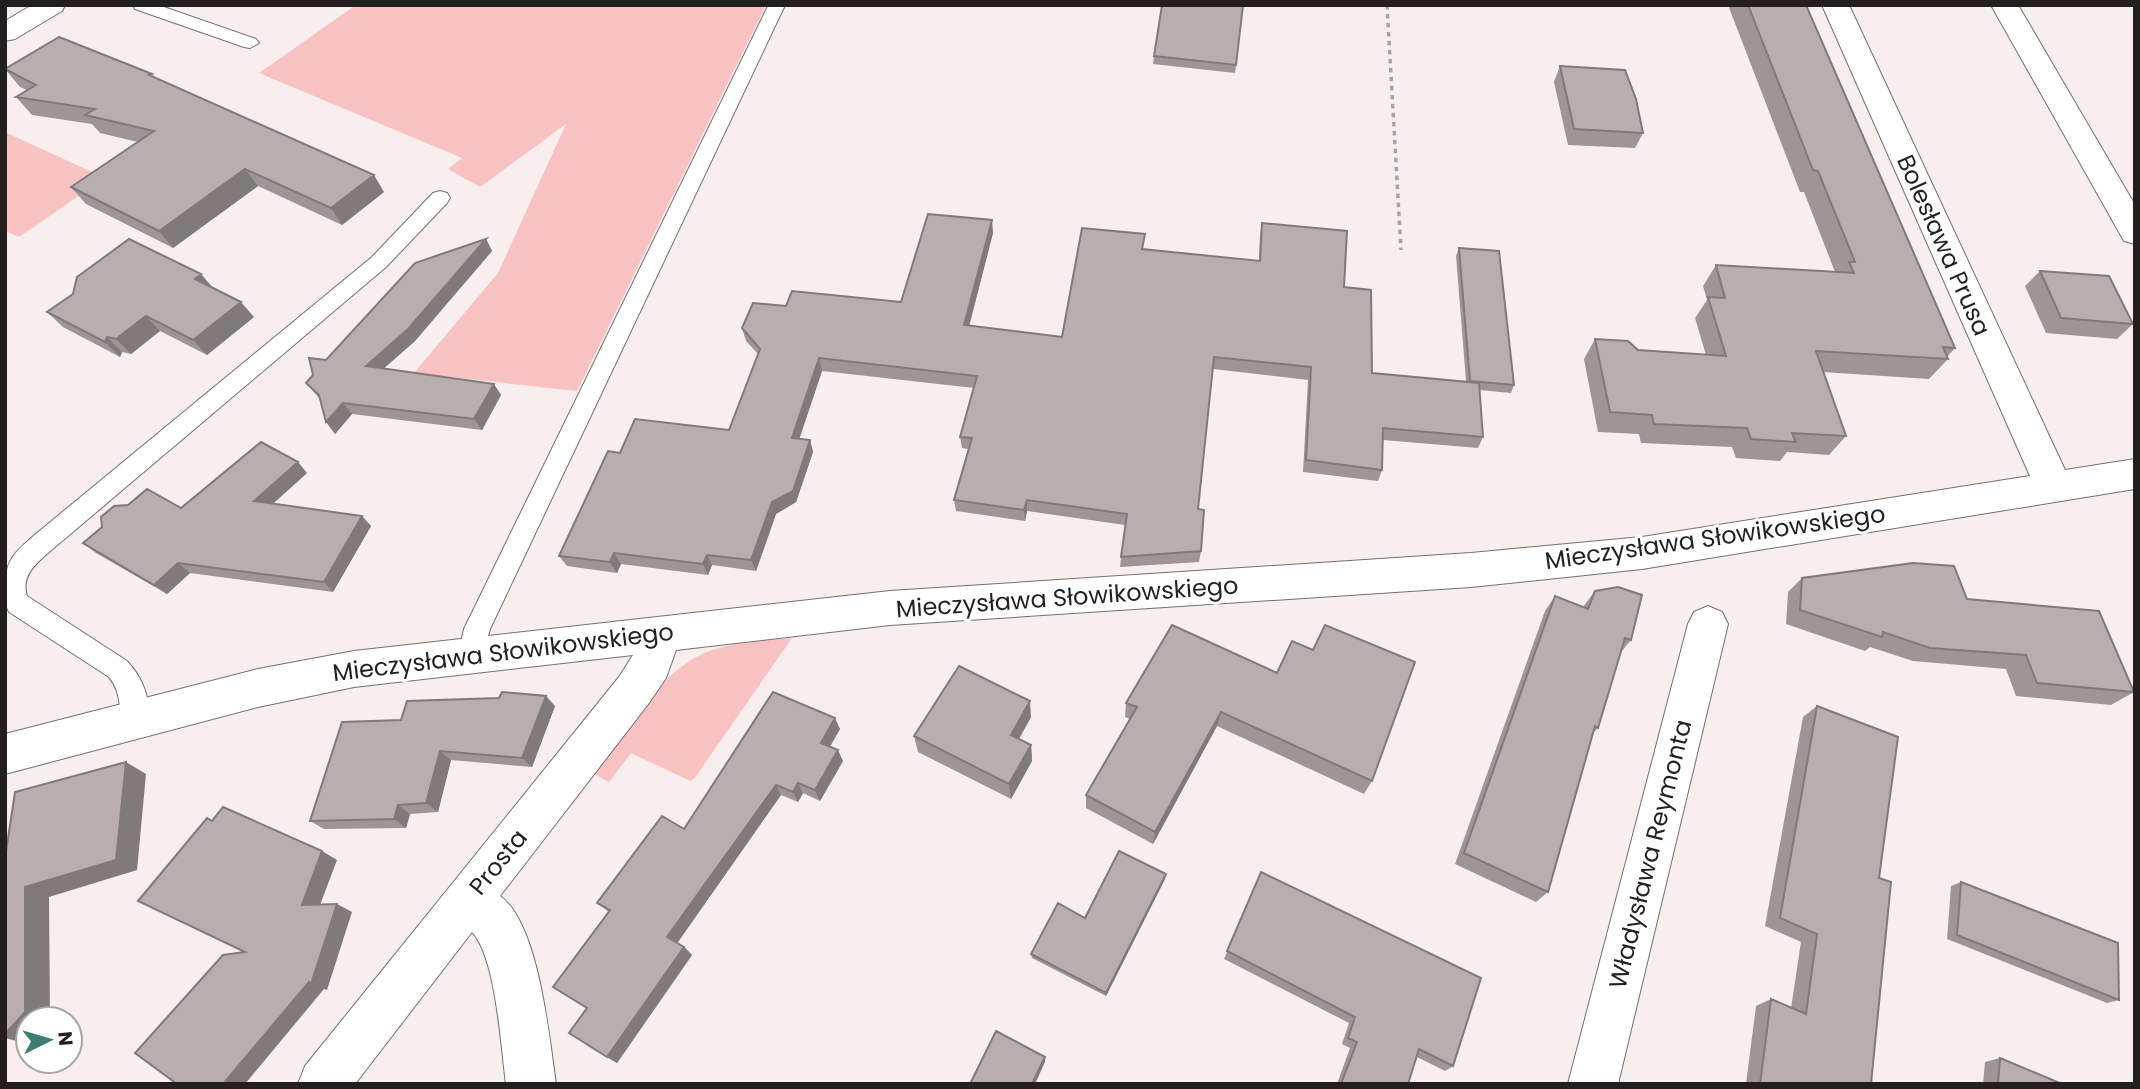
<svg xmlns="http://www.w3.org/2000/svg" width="2140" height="1089" viewBox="0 0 2140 1089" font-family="Poppins,sans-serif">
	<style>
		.green { fill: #f9c2c2 }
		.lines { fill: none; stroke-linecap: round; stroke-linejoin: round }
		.service-casing { stroke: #776e6e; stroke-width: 2 }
		.minor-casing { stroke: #776e6e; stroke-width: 2 }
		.path { stroke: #aaa3a3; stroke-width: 3.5; stroke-dasharray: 4.5 4.5; stroke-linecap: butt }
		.service { fill: #fff; fill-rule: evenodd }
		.minor { fill: #fff; fill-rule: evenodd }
		.wall { fill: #9e9696 }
		.shaded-wall { fill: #817a7a }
		.building { fill: #b8aeae; stroke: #817a7a; stroke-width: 2 }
		.labels { text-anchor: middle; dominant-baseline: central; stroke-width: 6; stroke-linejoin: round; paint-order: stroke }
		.street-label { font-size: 24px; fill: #231f1f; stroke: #fff }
	</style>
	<rect width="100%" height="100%" fill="#f8eeee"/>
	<path class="green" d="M356,5H766L577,391L414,373L498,273L566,124L480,187L448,169L462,158L259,73Z
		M5,132L105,178L19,237L5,231Z
		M792,638L694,779L690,781L631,753L609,782L590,772C619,735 663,669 707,652C733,642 764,641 792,638Z"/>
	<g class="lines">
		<g class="service-casing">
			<path id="service" d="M133,5H158L256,39L259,43L250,48L244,47L135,9Z
				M785,5L490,629L480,663L471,667L462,663L458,655L464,629L768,6Z
				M440,191L447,193L450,198L447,203L386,267L55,547C39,561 20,574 27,596L127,661C143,678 155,705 144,728L135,731L126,728C117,710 123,694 109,677L9,612C5,604 5,598 5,589C5,559 15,552 37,533L372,257L433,193Z"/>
		</g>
		<g class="minor-casing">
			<path id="minor" d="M32,5H65L62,11L15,39L5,41V21Z
				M1822,5H1849L2065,470L2135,459V489L1642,569L1471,587L890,625L676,650L666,678L649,703L500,896C539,924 549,1037 556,1084H506C501,1047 496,957 472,932L355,1084H298L305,1066L619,677L633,655L354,687L258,707L5,774V734L258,669L354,651L890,591L1471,553L1642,537L2030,476Z
				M1991,5H2018L2135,205V244L2124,241Z
				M1708,606L1722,612L1728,624L1618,1084H1568L1688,624L1694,612Z"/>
		</g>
		<path class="path" d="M1387,5L1401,250"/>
		<use href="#service" class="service"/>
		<use href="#minor" class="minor"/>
	</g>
	<path class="wall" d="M1243,5L1235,73L1153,64L1154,56Z
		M1728,5H1806L1955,348L1947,357L1948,359L1929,379L1823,372L1846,436L1829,455L1787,452L1780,461L1736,458L1732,447L1641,443L1639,434L1598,432L1584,359L1595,339L1638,350L1706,355L1695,318L1707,300L1703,286L1716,265L1835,272L1804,192H1800Z
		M1560,66L1643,133L1635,148L1568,145L1554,82Z
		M5,69L152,74L155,78L384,192L342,225L258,186L173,248L86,204L71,187L138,142L100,133L92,124L32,115L16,97L27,90L20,87Z
		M1262,223L1344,287L1372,373L1466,381L1456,256L1459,248L1514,385L1511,393L1479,390L1483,437L1478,448L1383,440L1382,470L1378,481L1303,472L1308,380L1213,369L1198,509L1201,551L1199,562L1120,567L1125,525L1027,511L1025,521L956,511L954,500L968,449L962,448L960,437L974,388L822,371L799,439L810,440L813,452L796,502L776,514L756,571L712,565L708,575L621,564L617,573L567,566L559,556L620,453L729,430L758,354L746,341L742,328L786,306L901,302L993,233L969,326L1062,337L1144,249L1259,261L1260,235Z
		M486,239L492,251L415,341L384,368L501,395L482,430L352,414L335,434L319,398L306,383L326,360Z
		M2040,271L2133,324L2117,339L2046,333L2025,286Z
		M201,274L213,288L254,317L207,355L160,331L131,354L122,352L120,357L63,327L47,312Z
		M307,473L273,503L371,526L333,592L190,573L167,594L96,553L83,543L181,508Z
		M1802,578L1967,599L2134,692L2111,705L2016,696L2006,669L1913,661L1870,647L1865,651L1786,624L1788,592Z
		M1595,591L1631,640L1621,652L1598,728L1593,733L1548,892L1536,902L1455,864L1545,611L1555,596L1583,607Z
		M1313,650L1372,781L1364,794L1217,726L1153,844L1086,808V795L1130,719L1125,717L1126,703L1277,673Z
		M555,706L532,767L451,760L438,812L410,814L406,828L324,829L310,821L401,720Z
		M1817,706L1879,878L1871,1084H1746L1756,1006L1771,999L1791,1008L1801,942L1765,926L1803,717Z
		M1031,717L1019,739L1031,745L1032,761L1011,799L918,752L914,736Z
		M840,729L830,747L843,761L820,801L803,793L798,802L781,795L677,943L684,947L692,955L617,1063L607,1057L587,1008L609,912L597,903L684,829Z
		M1261,872L1453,1066L1445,1071L1417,1057L1408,1084H1337L1350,1048L1342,1044L1349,1023L1224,959Z
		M1165,879L1106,996L1032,958L1031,954L1085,918Z
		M1961,882L2119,1000L2107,1003L1947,939L1951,886Z
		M2000,1058L2062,1084H1983L1985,1062Z"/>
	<path class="shaded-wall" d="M245,169L258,186L173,248L159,231Z
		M374,175L384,192L342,225L331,208Z
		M992,220L993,233L966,338L964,325Z
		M486,239L492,251L415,341L374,377L366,366Z
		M201,274L214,290L195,279Z
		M241,302L254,317L207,355L193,340Z
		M146,316L160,331L131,354L116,339Z
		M107,337L122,352L120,357L105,342Z
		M819,358L822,371L796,449L792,438Z
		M494,384L501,395L482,430L474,419Z
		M343,403L352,414L335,434L326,422Z
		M810,440L813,452L796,502L776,514L756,571L751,560L772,502Z
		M298,462L307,473L265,511L254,501Z
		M1027,500V511L1025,521L1024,510Z
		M362,516L371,526L333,592L324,582Z
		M614,553L621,564L617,573L610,562Z
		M707,555L712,565L708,575L703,564Z
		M178,563L190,573L167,594L154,585Z
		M546,696L555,706L532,767L522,758Z
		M1030,701L1031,717L1012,751L1011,735Z
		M1221,712L1217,726L1153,844L1155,832Z
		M835,718L840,729L825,754L821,743Z
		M1031,745L1032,761L1011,799L1009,784Z
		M838,750L843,761L820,801L815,790Z
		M440,751L451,760L438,812L426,803Z
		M126,762L146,774L137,870L49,897L50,1019H28V1044L5,1038V1031L25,887Z
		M798,783L803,793L798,802L793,792Z
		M776,785L781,795L676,945L667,937Z
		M398,805L410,814L406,828L394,819Z
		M322,851L337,860L317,913L302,905Z
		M1166,874L1165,879L1106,996V993Z
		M337,904L352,912L327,990L324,989L245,1084H223Z
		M684,947L692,955L617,1063L607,1057Z
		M1045,1057V1062L1035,1084H1032Z"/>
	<path class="building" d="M1162,5H1243L1236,65L1154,56Z
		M1748,5H1806L1955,348L1943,347L1948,359L1816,351L1846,436L1792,433L1796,442L1751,439L1747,428L1654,424L1652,415L1610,412L1595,339L1628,341L1638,350L1726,356L1708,297L1725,298L1716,265L1854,273L1849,262H1855L1818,171L1813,170Z
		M59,37L152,74L149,75L374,175L331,208L245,169L159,231L71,187L154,131L85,115L95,109L16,97L36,85L5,69Z
		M1560,66L1625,70L1636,99L1643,133L1574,129Z
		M928,214L992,220L964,325L1062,337L1082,228L1145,234L1142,249L1260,261L1262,223L1347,231L1344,287L1371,290L1372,373L1479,383L1483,437L1383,428L1382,470L1306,460L1311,367L1214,357L1198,509L1204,510L1201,551L1121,557L1127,514L1027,500L1024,510L954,500L972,438L960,437L977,376L819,358L792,438L810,440L793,491L772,502L751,560L707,555L703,564L614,553L610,562L559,556L608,451L620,453L635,419L729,430L760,349L742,328L753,303L786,306L792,291L901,302Z
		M129,239L201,274L195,279L241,302L193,340L146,316L116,339L107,337L105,342L47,312L73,294L77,277Z
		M486,239L408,329L366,366L494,384L474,419L343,403L326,422L319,395L306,383L313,375L309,358L326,360L415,263Z
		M1459,248L1499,251L1514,385L1470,381Z
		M2040,271L2109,276L2133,324L2061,318Z
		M261,442L298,462L254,501L362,516L324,582L178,563L154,585L83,543L102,527L101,517L114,506L128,505L147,489L181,508Z
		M1913,563L1954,566L1967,599L2099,611L2134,692L2037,683L2026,655L1930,648L1883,632L1882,637L1800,610L1802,578Z
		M1618,587L1642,595L1631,640L1625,638L1598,728L1595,726L1548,892L1464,853L1555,596L1588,609L1595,591Z
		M1172,625L1277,673L1292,641L1313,650L1325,625L1415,662L1372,781L1221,712L1155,832L1086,795L1137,707L1126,703Z
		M959,666L1030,701L1011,735L1031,745L1009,784L914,736Z
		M502,692L546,696L522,758L440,751L426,803L398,805L394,819L310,821L342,722L401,720L407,701L499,698Z
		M773,692L835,718L821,743L838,750L815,790L798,783L793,792L776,785L667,937L684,947L607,1057L569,1033L587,1008L553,987L610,910L597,903L662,816L684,829Z
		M1817,706L1898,737L1879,878L1891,882L1871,1084H1760L1771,999L1806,1014L1817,934L1780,918Z
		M126,762L116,860L25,887V1012L5,1034V858L15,792Z
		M223,807L322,851L302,905L337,904L311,984L309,982L223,1084H177L135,1053L223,955L245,952L138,901L207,818L212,821Z
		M1119,851L1166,874L1106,993L1031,954L1058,903L1085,918Z
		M1261,872L1481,978L1453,1066L1419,1049L1408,1084H1341L1357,1042L1348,1038L1355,1017L1227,951Z
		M1961,882L2118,943L2119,1000L1957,935Z
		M996,1031L1045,1057L1032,1084H970Z
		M2000,1058L2062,1084H1998Z"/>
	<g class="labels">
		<g class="street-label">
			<text transform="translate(1944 245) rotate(66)">Bolesława Prusa</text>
			<text transform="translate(1715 537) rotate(-8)">Mieczysława Słowikowskiego</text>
			<text transform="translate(1067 597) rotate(-4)">Mieczysława Słowikowskiego</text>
			<text transform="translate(503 652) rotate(-7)">Mieczysława Słowikowskiego</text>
			<text transform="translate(1650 854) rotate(-76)">Władysława Reymonta</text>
			<text transform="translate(498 862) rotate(-51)">Prosta</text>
		</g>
	</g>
	<rect width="2140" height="1089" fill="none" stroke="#231f1f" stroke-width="14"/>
	<g transform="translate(49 1040) rotate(85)"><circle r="33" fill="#ffffff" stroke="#a7a5a5" stroke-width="2"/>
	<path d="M0-5L12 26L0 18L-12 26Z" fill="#3b7e70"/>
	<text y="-10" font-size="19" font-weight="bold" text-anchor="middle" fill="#231f1f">N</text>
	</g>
</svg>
